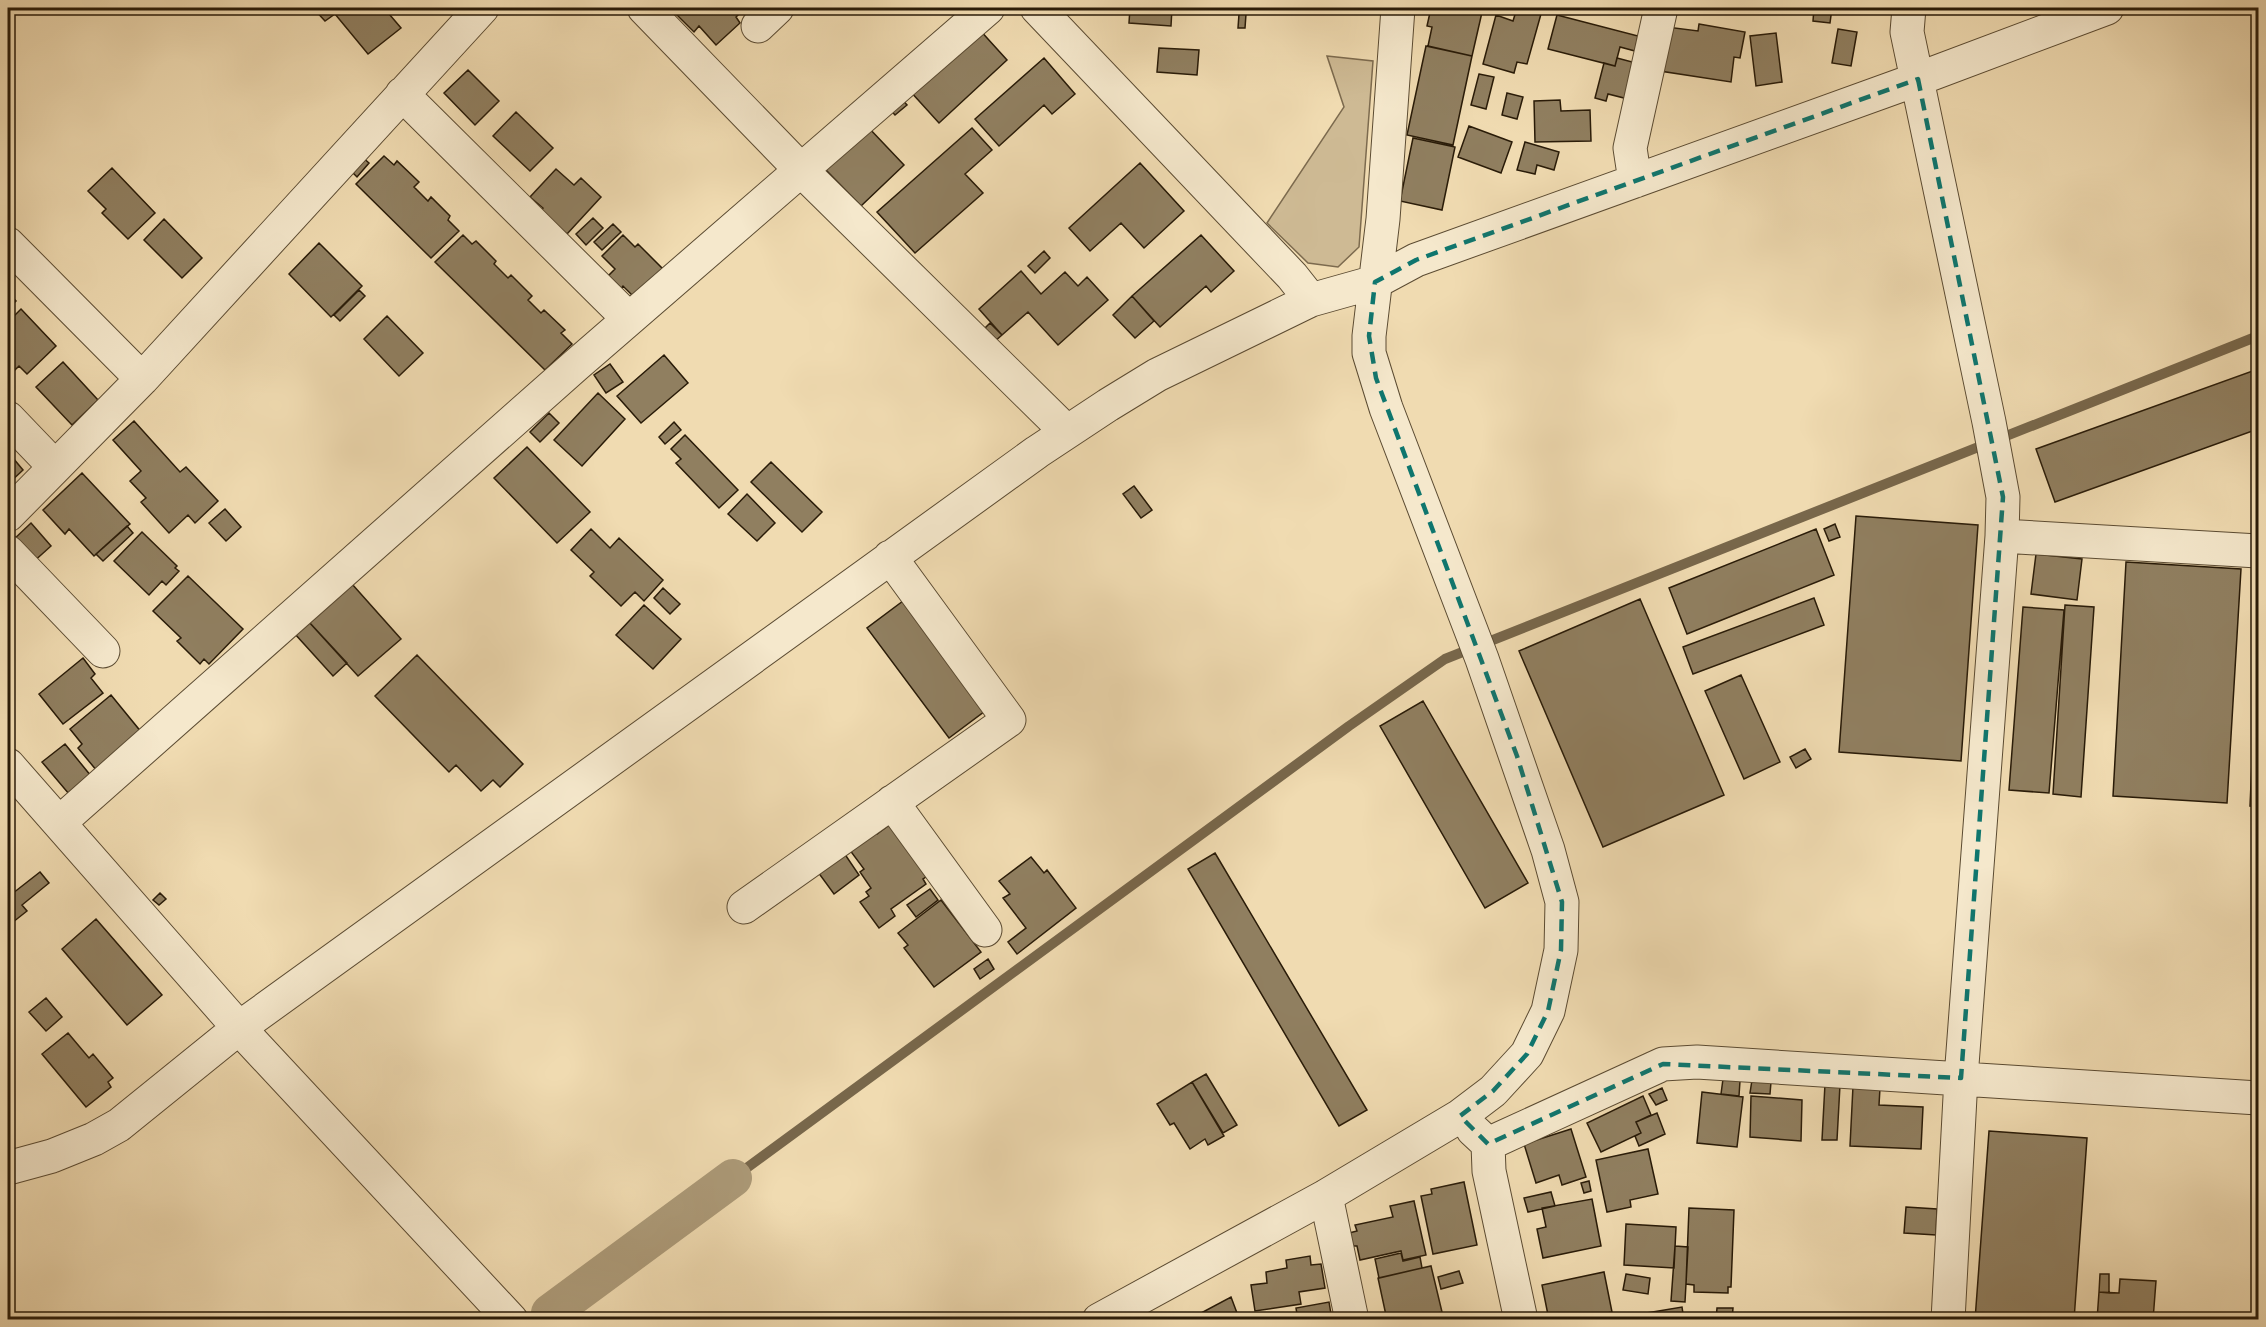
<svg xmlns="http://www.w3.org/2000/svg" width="2266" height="1327" viewBox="0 0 2266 1327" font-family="'Gentium Book Plus',serif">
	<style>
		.green { fill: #ceba94; stroke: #7c6a4e; stroke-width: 1.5 }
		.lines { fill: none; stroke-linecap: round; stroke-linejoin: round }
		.stream { stroke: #78674b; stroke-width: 10 }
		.canal { stroke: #ac9a78; stroke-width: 38 }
		.building { fill: #907f60; stroke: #291b08; stroke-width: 1.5 }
		.minor-casing { stroke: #5b4b32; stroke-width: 35 }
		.minor { stroke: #f5e8cc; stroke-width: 33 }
		.marked { fill: none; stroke: #0f766e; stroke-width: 4.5; stroke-dasharray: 12 8; stroke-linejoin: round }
	</style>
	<rect width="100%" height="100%" fill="#f0dbb1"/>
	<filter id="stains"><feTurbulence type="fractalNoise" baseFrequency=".00333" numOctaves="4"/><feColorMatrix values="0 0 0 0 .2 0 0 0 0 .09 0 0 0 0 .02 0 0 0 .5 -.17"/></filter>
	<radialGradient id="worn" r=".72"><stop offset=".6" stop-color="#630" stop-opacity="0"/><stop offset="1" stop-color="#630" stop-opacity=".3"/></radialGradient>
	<path class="green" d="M1327,56L1373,61L1359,247L1338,267L1308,263L1267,223L1344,107Z"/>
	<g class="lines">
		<path class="stream" d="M733,1178L1349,726L1445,659L2258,336"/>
		<path class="canal" d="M550,1313L733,1178"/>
	</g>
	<path class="building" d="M313,8H384L401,28L368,54L335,14L325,21Z
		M670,8H735L740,13L736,17L740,23L716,45L699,26L694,32Z
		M1130,8H1172L1171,26L1129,23Z
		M1431,8H1483L1472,56L1428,46L1432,27L1427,26Z
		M1517,8L1541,14L1527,64L1517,62L1514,73L1483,64L1496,15L1513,21Z
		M1627,8H1639L1637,13L1626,9Z
		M1814,8H1832L1830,23L1813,21Z
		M1933,8H1957L1956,13L1933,10Z
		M1239,14H1246L1245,28H1238Z
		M1557,15L1638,36L1635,51L1620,47L1615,66L1548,49Z
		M1699,24L1745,32L1740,58L1734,57L1731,82L1660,71L1667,27L1698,31Z
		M978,28L1007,60L939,123L910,91Z
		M1838,29L1857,32L1851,66L1832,63Z
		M1776,33L1782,82L1756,86L1750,36Z
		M1426,46L1472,56L1453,145L1407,135Z
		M1159,48L1199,50L1197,75L1157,72Z
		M1044,58L1075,94L1052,114L1044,105L999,146L975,119Z
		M1617,58L1636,63L1628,99L1608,94L1606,101L1595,98L1604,63L1615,66Z
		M468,70L499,101L475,125L444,93Z
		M1479,74L1494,77L1486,109L1471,105Z
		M1507,93L1523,97L1517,119L1502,115Z
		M899,96L907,105L895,115L887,106Z
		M1560,100L1561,111L1590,110L1591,141L1535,142L1534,101Z
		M516,112L553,148L530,171L493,136Z
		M867,126L904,165L861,206L824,168Z
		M1469,126L1512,142L1501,173L1458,157Z
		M972,128L992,150L965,174L983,193L915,253L877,212Z
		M1413,138L1455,147L1442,210L1400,201Z
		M1525,142L1559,152L1554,170L1537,165L1535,174L1517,170Z
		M361,156L369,163L357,177L349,169Z
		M384,156L394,165L397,161L419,182L414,187L428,201L431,197L450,216L448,220L459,231L431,258L356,184Z
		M1140,163L1184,211L1144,248L1121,223L1090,251L1069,228Z
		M112,168L155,213L128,239L102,213L106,209L88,191Z
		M556,169L574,185L581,178L601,197L567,234L540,212L543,208L530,197Z
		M593,218L603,228L586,245L576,234Z
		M164,219L202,258L182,278L144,240Z
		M613,224L621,232L602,250L594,242Z
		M463,235L472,244L476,241L496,261L494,264L508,278L511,275L532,296L528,300L541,313L544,310L565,330L561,333L572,344L545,370L435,262Z
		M623,235L635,247L638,244L664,270L635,298L623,286L619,291L606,278L615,269L602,256Z
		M1201,235L1234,271L1211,292L1206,286L1160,327L1132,296Z
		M319,243L362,286L331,317L289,274Z
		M1044,251L1050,258L1035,273L1028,266Z
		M1021,271L1041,294L1065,272L1078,286L1087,277L1108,300L1058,345L1028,312L1002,335L979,309Z
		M359,290L365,296L340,321L334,315Z
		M8,292L16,301L8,309Z
		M1132,296L1154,321L1135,338L1113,315Z
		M21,309L56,346L27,374L19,366L14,371L8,364V322Z
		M387,316L423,353L399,376L364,339Z
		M990,323L1002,335L994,342L983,330Z
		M664,355L688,383L641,423L617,396Z
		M63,362L98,400L72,425L36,387Z
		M610,364L623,382L606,393L594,375Z
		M2258,369V429L2055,502L2036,449Z
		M598,393L625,419L582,466L554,440Z
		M549,413L559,423L540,442L530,432Z
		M134,421L180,472L186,467L218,501L195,523L188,515L169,533L141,502L146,498L130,481L141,471L113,440Z
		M674,422L681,430L665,444L659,437Z
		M685,435L738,490L719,508L676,463L681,459L671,449Z
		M527,447L590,512L557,543L494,478Z
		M8,452L23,470L8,484Z
		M771,462L822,512L802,532L751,482Z
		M82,473L130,524L94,556L69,529L65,534L43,510Z
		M1134,486L1152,510L1141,518L1123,494Z
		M747,494L775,523L757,541L728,514Z
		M225,509L241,527L226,541L209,523Z
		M1856,516L1978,525L1961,761L1839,752Z
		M31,523L51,546L31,564L11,542Z
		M1835,524L1840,537L1829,541L1824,529Z
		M127,526L133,533L103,561L96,554Z
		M591,529L610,548L619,538L663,580L644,601L635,592L621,606L590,576L594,572L571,550Z
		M1816,529L1834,575L1687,634L1669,588Z
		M142,532L177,566L175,568L179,571L166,585L162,581L149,595L114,561Z
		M2036,554L2082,559L2077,600L2031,594Z
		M2126,562L2241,569L2227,803L2113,796Z
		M188,576L243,629L209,664L204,659L200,664L177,641L181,638L153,611Z
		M352,584L401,639L358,676L309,622Z
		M663,588L680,604L670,614L654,598Z
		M1814,598L1824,625L1693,674L1683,647Z
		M1640,599L1724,795L1603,847L1519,651Z
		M903,601L985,711L949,738L867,628Z
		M644,605L681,639L653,669L616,635Z
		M2065,605L2094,607L2081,797L2053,794Z
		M2023,607L2064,610L2049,793L2009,790Z
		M309,622L347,663L333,676L295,634Z
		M2258,627V807L2250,806Z
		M417,655L523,764L500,787L493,780L481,791L456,765L449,772L375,696Z
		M83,658L95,674L91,678L103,693L63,724L39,694Z
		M1741,675L1780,762L1744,779L1705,691Z
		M111,695L142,733L97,771L78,748L82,744L70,729Z
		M1423,701L1528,883L1485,908L1380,726Z
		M65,744L91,776L69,794L42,762Z
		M1805,749L1811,759L1796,768L1790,757Z
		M892,823L929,875L923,879L926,884L891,909L895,916L879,928L860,902L869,896L866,892L871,888L860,872L864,869L849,849L874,830L877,834Z
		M842,850L859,875L834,894L815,868Z
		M1215,853L1367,1110L1339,1126L1188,869Z
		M1031,857L1044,873L1047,870L1076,908L1017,954L1008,942L1026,928L1003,898L1010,894L999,881Z
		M40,872L49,883L22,905L27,911L8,926V897Z
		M930,889L938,900L916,917L907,905Z
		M160,893L166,899L159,905L153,900Z
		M941,900L981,952L934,987L904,948L908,945L898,933Z
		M96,919L162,995L127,1025L62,949Z
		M988,959L994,969L980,979L974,969Z
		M46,998L62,1017L46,1031L29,1012Z
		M68,1033L89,1058L93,1054L113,1078L108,1082L111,1087L86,1107L42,1054Z
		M1206,1074L1237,1125L1223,1133L1192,1082Z
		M1723,1079L1740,1081L1739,1096L1721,1094Z
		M1752,1080L1771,1082L1770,1094L1750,1093Z
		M1192,1082L1224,1136L1208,1145L1205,1139L1190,1149L1174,1123L1170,1125L1157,1104Z
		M1825,1084L1840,1085L1837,1140H1822Z
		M1853,1086L1880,1088L1879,1105L1923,1107L1921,1149L1850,1146Z
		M1662,1088L1667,1100L1656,1105L1649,1094Z
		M1702,1092L1743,1097L1737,1147L1697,1143Z
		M1643,1096L1651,1115L1636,1122L1641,1133L1601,1152L1587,1123Z
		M1751,1096L1802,1100L1801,1141L1750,1137Z
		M1657,1113L1665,1134L1639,1146L1635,1136L1641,1133L1636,1122Z
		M1571,1129L1586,1177L1562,1185L1559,1175L1536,1183L1524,1144Z
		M1989,1131L2087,1138L2074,1320H1975Z
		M1648,1149L1658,1194L1630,1200L1631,1207L1607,1212L1596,1160Z
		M1589,1181L1591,1191L1584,1193L1581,1183Z
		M1464,1182L1477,1245L1433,1254L1421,1196L1432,1194L1431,1189Z
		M1551,1192L1555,1206L1528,1212L1524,1198Z
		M1592,1199L1601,1246L1543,1258L1537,1229L1546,1227L1542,1208Z
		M1414,1201L1426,1255L1403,1260L1401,1251L1360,1260L1357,1246H1352L1349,1233L1357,1231L1355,1225L1393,1217L1390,1206Z
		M1906,1207L1937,1209L1936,1235L1904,1233Z
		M1689,1208L1734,1210L1731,1287H1728V1293L1694,1292V1285L1686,1284Z
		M1626,1224L1676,1227L1674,1268L1624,1265Z
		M1675,1246L1688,1247L1685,1302L1671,1301Z
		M1401,1253L1403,1261L1420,1257L1422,1268L1379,1278L1375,1259Z
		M1310,1256L1311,1265L1321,1264L1325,1288L1299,1292L1301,1304L1255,1311L1251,1285L1267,1283L1266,1272L1287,1268L1286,1260Z
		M1431,1266L1442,1312L1421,1317L1422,1320H1387L1378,1278Z
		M1459,1271L1463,1283L1441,1289L1438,1277Z
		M1604,1272L1612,1312L1574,1320H1549L1542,1285Z
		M1626,1274L1650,1278L1648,1294L1623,1290Z
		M2100,1274H2109V1293L2099,1292Z
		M2120,1279L2156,1281L2153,1320H2097L2099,1292L2119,1293Z
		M1231,1297L1237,1313L1213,1320H1188Z
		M1329,1302L1332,1320H1298L1296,1308Z
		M1682,1307L1684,1320H1635V1315Z
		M1717,1308H1733L1732,1320H1716Z
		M1612,1312L1614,1320H1592L1591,1316Z
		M1439,1313L1441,1320H1422L1421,1317Z
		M1694,1313L1696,1320H1684L1683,1314Z"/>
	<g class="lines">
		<g class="minor-casing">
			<path id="minor" d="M644,8L801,170L1067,432
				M1037,8L1292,276L1311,300
				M1909,8L1907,32L1989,422L2003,497L2002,536L1961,1078L1948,1320
				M758,26L777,8
				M402,94L629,319
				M1635,181L1630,148L1661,8
				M8,244L142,379
				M8,418L55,467
				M8,515L142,379L482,8
				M2002,536L2258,551
				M8,552L103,651
				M8,765L239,1028L511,1320
				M892,802L985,930
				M59,823L575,366L988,8
				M744,907L1009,720L890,557
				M1473,1130L1488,1144L1489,1171L1521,1320
				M1488,1144L1663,1064L1697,1062L2258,1098
				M8,1168L52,1156L94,1139L119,1125L239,1028L1037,452L1108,405L1157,375L1311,300L1375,282L1416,260L1918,79L2107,8
				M1326,1196L1352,1320
				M1099,1320L1326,1196L1460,1116L1493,1091L1527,1054L1548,1011L1561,950L1562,902L1548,850L1482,659L1386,408L1369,353V336L1383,219L1398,8"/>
		</g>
		<use href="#minor" class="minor"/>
	</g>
	<path class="marked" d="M1918,79L2003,497L1961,1078L1663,1064L1488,1144L1460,1116L1493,1091L1527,1054L1548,1011L1561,950L1562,902L1517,756L1376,378L1369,336L1375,282L1416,260Z"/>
	<rect width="2266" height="1327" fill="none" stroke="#f0dbb1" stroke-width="30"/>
	<rect x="9" y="9" width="2248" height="1309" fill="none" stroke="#291b08" stroke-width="3"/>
	<rect x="15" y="15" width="2236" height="1297" fill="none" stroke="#291b08" stroke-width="1.5"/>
	<rect width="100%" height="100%" filter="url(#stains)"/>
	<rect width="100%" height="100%" fill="url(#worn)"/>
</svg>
